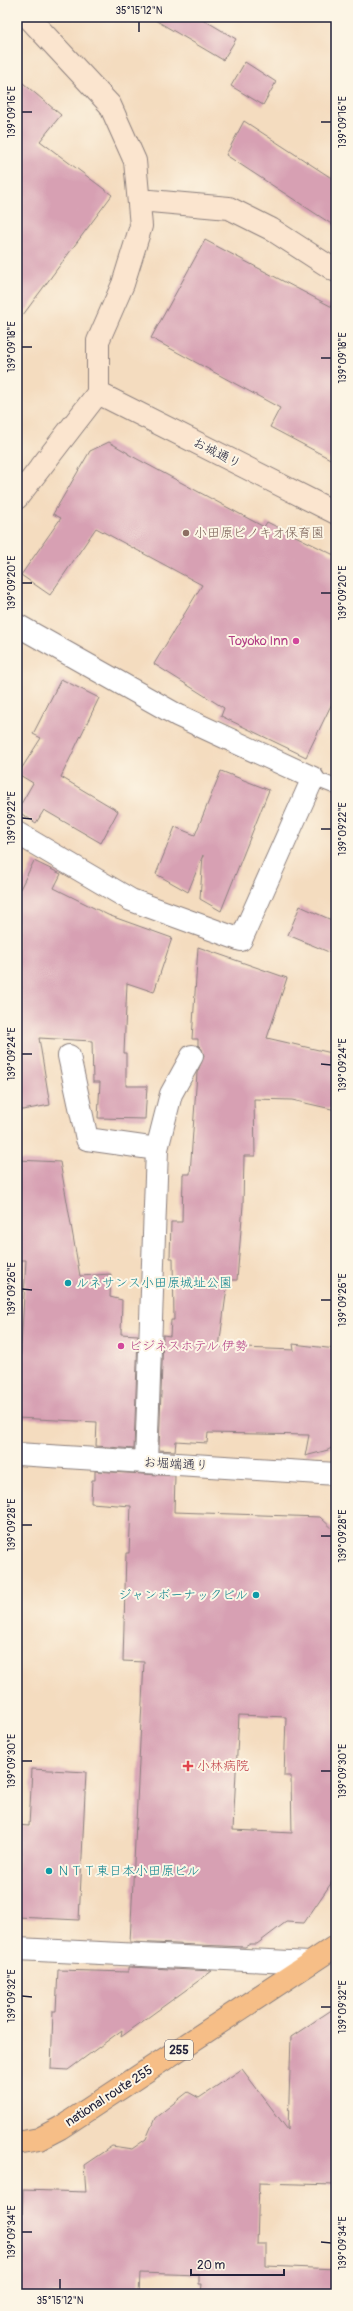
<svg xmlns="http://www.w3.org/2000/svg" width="353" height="2311" viewBox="0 0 353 2311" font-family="Pangolin,'Klee One',sans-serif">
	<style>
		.building { fill: #d7a0b3; fill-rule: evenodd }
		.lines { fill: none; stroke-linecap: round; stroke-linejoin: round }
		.lane-casing { stroke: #8b7f7d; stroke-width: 16 }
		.street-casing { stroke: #8b7f7d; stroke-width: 24 }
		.secondary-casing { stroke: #8b7f7d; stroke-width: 24 }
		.highway-casing { stroke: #8b7f7d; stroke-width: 24 }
		.lane { stroke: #fff; stroke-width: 14 }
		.street { stroke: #fff; stroke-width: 22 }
		.secondary { stroke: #fbe5cf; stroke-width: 22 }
		.highway { stroke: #f6be87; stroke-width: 22 }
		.ticks { fill: none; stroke: #22223b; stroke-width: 1.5 }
		.education-dot { fill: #8d6e63; stroke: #fcf5e5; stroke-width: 1.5 }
		.hotel-dot { fill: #d1479c; stroke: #fcf5e5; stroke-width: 1.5 }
		.culture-dot { fill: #0f9aa8; stroke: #fcf5e5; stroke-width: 1.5 }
		.health-dot { fill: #e0444e; stroke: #fcf5e5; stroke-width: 1.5 }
		.labels { text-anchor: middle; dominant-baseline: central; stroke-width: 4; stroke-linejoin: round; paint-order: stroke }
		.shield { fill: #fcf5e5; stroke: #63616e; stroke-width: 1 }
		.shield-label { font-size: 12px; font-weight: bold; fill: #22223b }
		.street-label { font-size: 13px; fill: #22223b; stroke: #fcf5e5 }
		.education-label { font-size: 13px; fill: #785e54; stroke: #fcf5e5; text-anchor: start }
		.hotel-label { font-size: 13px; fill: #b23c85; stroke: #fcf5e5; text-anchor: end }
		.culture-label { font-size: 13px; fill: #0d838f; stroke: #fcf5e5; text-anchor: start }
		.health-label { font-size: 13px; fill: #be3a42; stroke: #fcf5e5; text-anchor: start }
		.neatline { fill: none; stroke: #22223b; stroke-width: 1.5 }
		.ticks-label { font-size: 10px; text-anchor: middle; fill: #22223b }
	</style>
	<rect width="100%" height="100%" fill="#fcf5e5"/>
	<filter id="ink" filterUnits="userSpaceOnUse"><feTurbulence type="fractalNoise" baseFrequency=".025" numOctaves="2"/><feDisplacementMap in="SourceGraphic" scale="8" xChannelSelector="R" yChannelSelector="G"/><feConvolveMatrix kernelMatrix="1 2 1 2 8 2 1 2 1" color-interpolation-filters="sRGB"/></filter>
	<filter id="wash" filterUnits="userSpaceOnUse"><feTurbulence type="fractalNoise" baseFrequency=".012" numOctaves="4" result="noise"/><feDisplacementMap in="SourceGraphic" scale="16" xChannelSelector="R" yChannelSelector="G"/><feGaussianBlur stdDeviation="0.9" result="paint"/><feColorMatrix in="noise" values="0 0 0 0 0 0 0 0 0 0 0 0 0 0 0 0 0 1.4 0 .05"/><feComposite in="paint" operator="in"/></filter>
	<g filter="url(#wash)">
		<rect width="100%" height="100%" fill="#f4dcbf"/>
		<g id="blocks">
			<path class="building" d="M150,17H199L236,39L223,60Z
				M245,62L276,82L263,105L231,86Z
				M17,78L61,115L40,141L112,195L17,323Z
				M244,121L336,181V227L226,155Z
				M205,240L336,309V462L270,427L280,408L151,338Z
				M109,442L128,453V454L264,527L267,522L336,556V695L306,757L221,716L224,708L154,664L202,585L96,528L50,595L21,575L61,518L53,514L90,451Z
				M61,679L99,698L61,777L118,811L101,843L44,810L36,823L17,811L33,783L18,774L41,738L33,734Z
				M221,771L269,790L221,911L200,899L203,855L188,892L156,874L175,827L195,835Z
				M34,861L61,874L54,888L108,915L172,938L154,992L127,983L124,1053H126V1086H147L145,1119L98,1118L100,1082H93L92,1041L39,1038L50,1105L17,1111V895Z
				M300,906L336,922V955L288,935Z
				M198,947L287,978L267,1038L336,1054V1110L292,1100L254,1099L255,1156H244L243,1205L237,1280H228L219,1347L294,1350L293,1344L336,1349V1445L328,1450L305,1456L309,1435L208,1433L207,1443L176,1441L175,1451L159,1450L163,1335L170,1336L171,1320H174L173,1258H170L171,1222H182L183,1174H190L197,1073L204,1056L202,1049L198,1045V1039H192Z
				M17,1160L60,1162L80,1276L111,1274L110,1297L122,1300L121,1334L138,1335L134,1449L96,1446L97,1422L17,1418L26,1260H17Z
				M95,1471L175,1476L174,1512L320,1517L336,1532V1658L331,1789H336V1876L304,1923L286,1922L257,1944H250L245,1947L130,1942L144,1662L123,1661L126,1553H129L131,1506L91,1503L92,1480H95ZM239,1715L286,1717L284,1776H291L292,1833L233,1830Z
				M32,1769L86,1772L79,1920L17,1917V1825L29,1826Z
				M128,1967L212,1971L121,2037L122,2030L68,2070L51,2069L53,2011H56L58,1970L128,1972Z
				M336,2007V2185L259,2183L257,2244H266V2266L336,2269V2294H201L202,2284H199V2275L140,2273L139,2294H17V2254H21L23,2190L86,2192L84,2165L112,2146L132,2149L146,2139L155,2118L188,2092L199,2098L242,2069L288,2130L291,2037Z"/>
		</g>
	</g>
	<g filter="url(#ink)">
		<use href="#blocks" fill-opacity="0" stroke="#8b7f7d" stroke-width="1"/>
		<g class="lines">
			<g class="lane-casing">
				<path id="lane" d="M313,778L336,787"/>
			</g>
			<g class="street-casing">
				<path id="street" d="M17,625L177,715L313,778L241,940L131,900L17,833
					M69,1056L87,1139L157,1149L146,1462
					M157,1149L171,1094L192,1056
					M17,1454L336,1474
					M17,1949L310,1963"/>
			</g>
			<g class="secondary-casing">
				<path id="secondary" d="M139,200L229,208L271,229L336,271
					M98,393L336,513
					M17,498L98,393V341L123,284L141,226L135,161L110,105L28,17"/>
			</g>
			<g class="highway-casing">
				<path id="highway" d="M17,2143L39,2139L60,2128L336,1946"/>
			</g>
			<use href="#lane" class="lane"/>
			<use href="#street" class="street"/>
			<use href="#secondary" class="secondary"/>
			<use href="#highway" class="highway"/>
		</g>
	</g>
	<path class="ticks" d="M139,32V22M22,112H32M321,122H331M22,347H32M321,358H331M22,583H32M321,593H331M22,818L32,819M321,829H331M22,1054H32M321,1064L331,1065M22,1289L32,1290M321,1300H331M22,1525H32M321,1536H331M22,1761H32M321,1771H331M22,1996L32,1997M321,2007H331M22,2232H32M321,2242L331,2243M60,2289V2279"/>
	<circle class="education-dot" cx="186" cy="533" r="4"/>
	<g class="hotel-dot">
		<circle cx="296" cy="641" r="4"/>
		<circle cx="121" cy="1346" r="4"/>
	</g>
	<g class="culture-dot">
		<circle cx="68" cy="1283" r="4"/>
		<circle cx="256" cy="1595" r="4"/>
		<circle cx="49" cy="1871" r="4"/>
	</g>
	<path class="health-dot" d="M186 1760h4v4h4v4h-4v4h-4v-4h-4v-4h4z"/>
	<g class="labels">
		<rect class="shield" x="165" y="2040" width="28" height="20" rx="3"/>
		<g class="shield-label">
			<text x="179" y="2050">255</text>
		</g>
		<g class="street-label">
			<text transform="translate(217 453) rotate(27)">お城通り</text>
			<text transform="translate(176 1464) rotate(3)">お堀端通り</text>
			<text transform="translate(109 2096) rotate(-33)">national route 255</text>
		</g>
		<g class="education-label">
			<text x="194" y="533">小田原ピノキオ保育園</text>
		</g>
		<g class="hotel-label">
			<text x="288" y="641">Toyoko Inn</text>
			<text x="129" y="1346" text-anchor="start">ビジネスホテル 伊勢</text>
		</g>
		<g class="culture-label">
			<text x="76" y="1283">ルネサンス小田原城址公園</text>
			<text x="248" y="1595" text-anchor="end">ジャンボーナックビル</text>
			<text x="57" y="1871">ＮＴＴ東日本小田原ビル</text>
		</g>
		<g class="health-label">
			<text x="197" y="1766">小林病院</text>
		</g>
	</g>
	<rect width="353" height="2311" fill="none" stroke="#fcf5e5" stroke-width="44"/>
	<path d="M191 2269v6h93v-6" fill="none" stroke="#22223b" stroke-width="2"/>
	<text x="197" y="2269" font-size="12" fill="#22223b" stroke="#fcf5e5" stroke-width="3" paint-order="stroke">20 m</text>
	<rect x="22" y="22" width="309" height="2267" class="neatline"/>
	<g class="ticks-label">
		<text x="139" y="14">35°15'12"N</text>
		<text transform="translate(11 112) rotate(-90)" y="4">139°09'16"E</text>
		<text transform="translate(342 122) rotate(-90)" y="4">139°09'16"E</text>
		<text transform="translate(11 347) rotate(-90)" y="4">139°09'18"E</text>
		<text transform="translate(342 358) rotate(-90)" y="4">139°09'18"E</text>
		<text transform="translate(11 583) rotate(-90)" y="4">139°09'20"E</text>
		<text transform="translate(342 593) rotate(-90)" y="4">139°09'20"E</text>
		<text transform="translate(11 818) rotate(-90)" y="4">139°09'22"E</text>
		<text transform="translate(342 829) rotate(-90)" y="4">139°09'22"E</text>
		<text transform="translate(11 1054) rotate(-90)" y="4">139°09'24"E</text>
		<text transform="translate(342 1065) rotate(-90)" y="4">139°09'24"E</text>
		<text transform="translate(11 1289) rotate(-90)" y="4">139°09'26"E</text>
		<text transform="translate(342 1300) rotate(-90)" y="4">139°09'26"E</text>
		<text transform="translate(11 1525) rotate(-90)" y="4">139°09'28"E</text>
		<text transform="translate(342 1536) rotate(-90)" y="4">139°09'28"E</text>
		<text transform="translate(11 1761) rotate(-90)" y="4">139°09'30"E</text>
		<text transform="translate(342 1771) rotate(-90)" y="4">139°09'30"E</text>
		<text transform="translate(11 1996) rotate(-90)" y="4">139°09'32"E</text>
		<text transform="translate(342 2007) rotate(-90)" y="4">139°09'32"E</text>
		<text transform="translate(11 2232) rotate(-90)" y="4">139°09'34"E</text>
		<text transform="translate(342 2243) rotate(-90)" y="4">139°09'34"E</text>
		<text x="60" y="2304">35°15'12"N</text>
	</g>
</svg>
